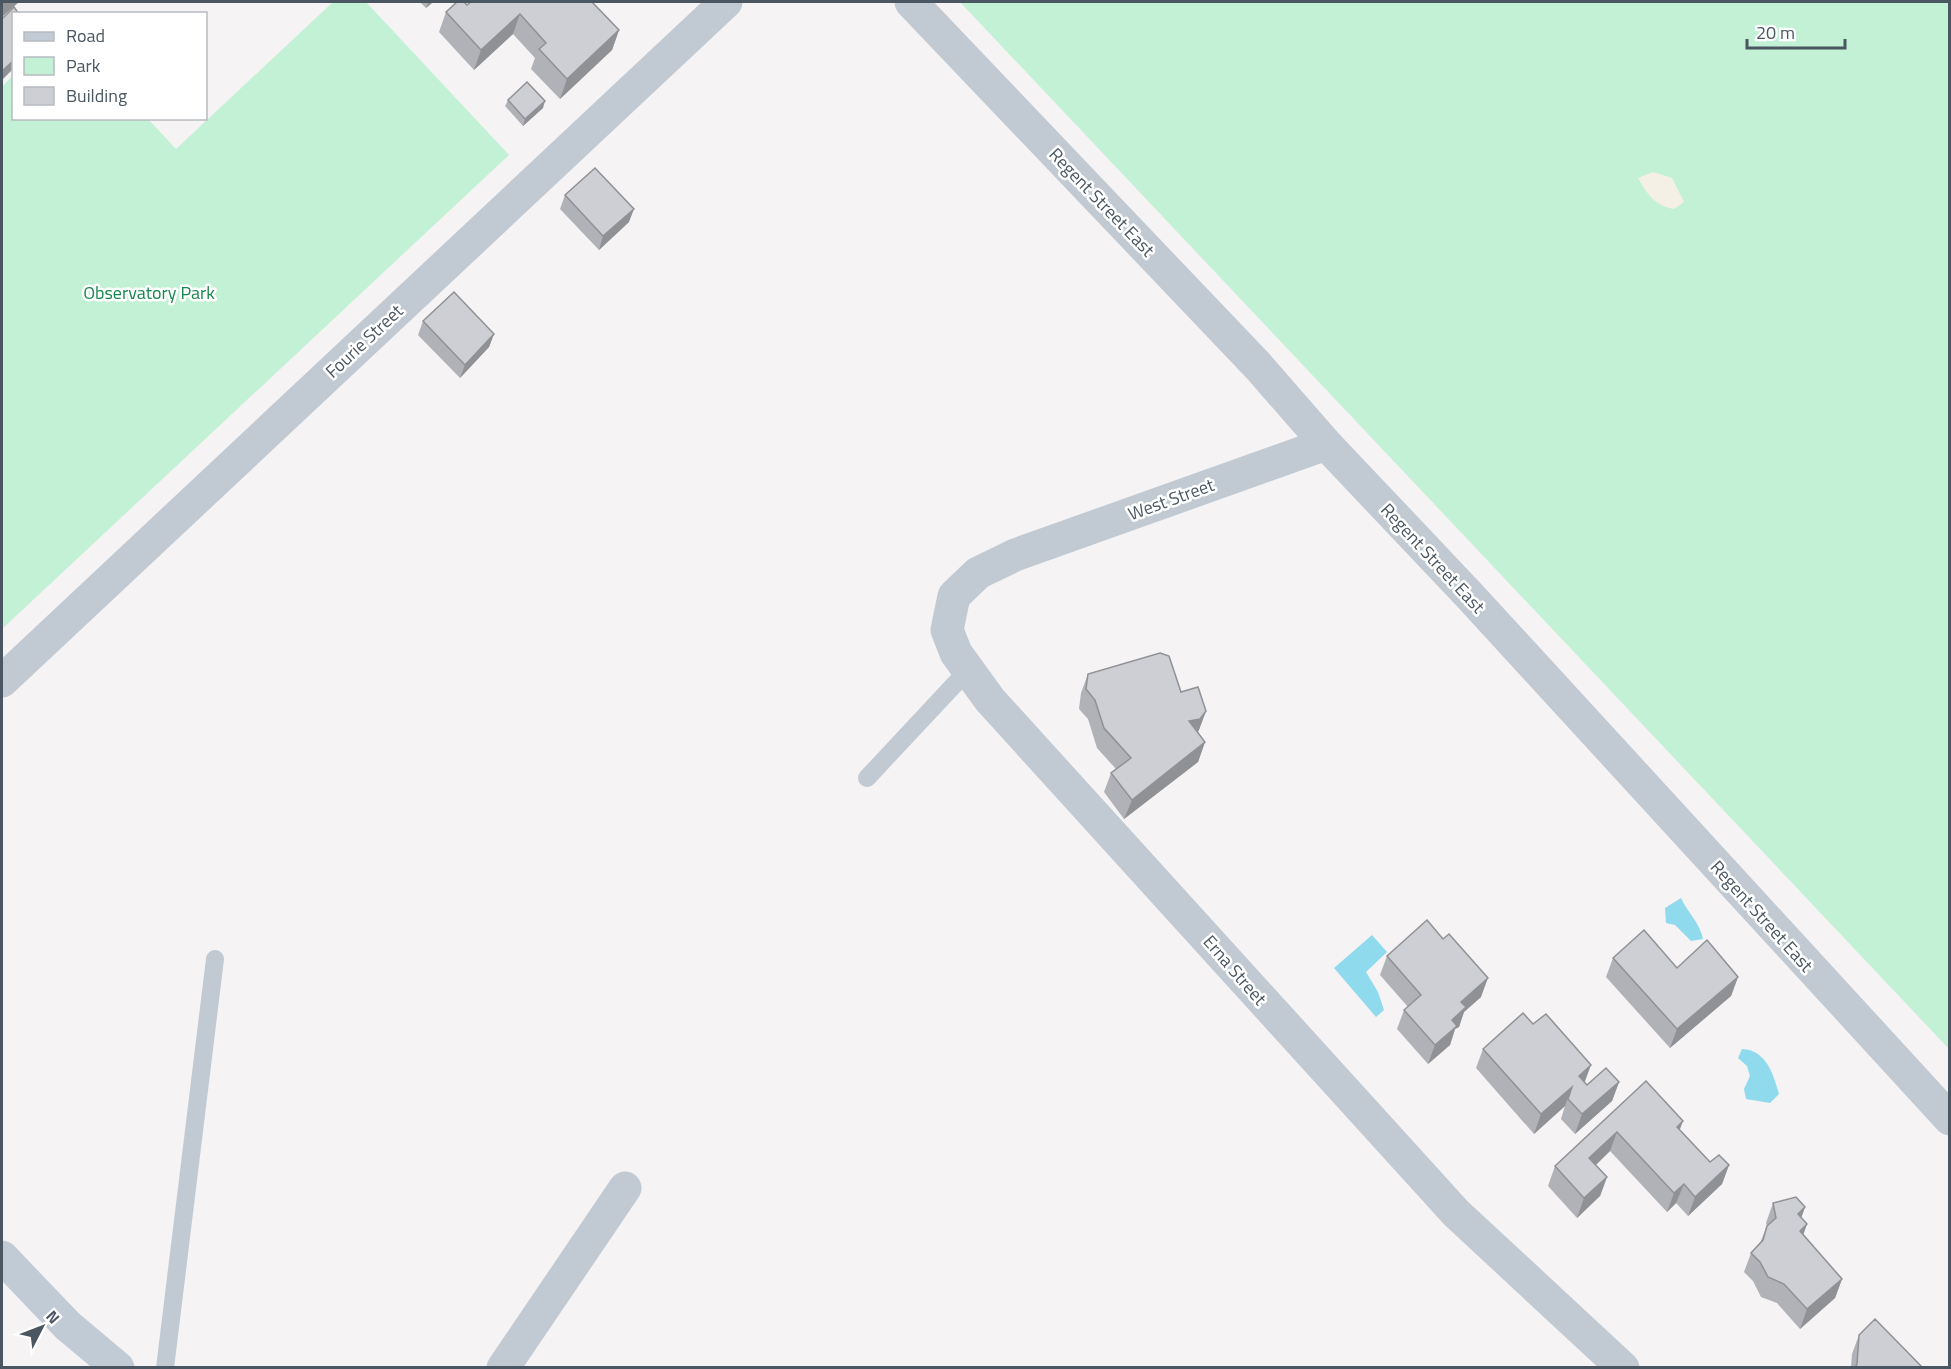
<svg xmlns="http://www.w3.org/2000/svg" width="1951" height="1369" viewBox="0 0 1951 1369" font-family="'Titillium Web',sans-serif">
	<style>
		.green { fill: #c3f1d5 }
		.sand { fill: #f5f0e5 }
		.water { fill: #90daee }
		.lines { fill: none; stroke-linecap: round; stroke-linejoin: round }
		.service { stroke: #c1cad2; stroke-width: 18 }
		.minor { stroke: #c1cad2; stroke-width: 33 }
		.secondary { stroke: #c1cbd6; stroke-width: 33 }
		.wall { fill: #b0b2b7 }
		.shaded-wall { fill: #909195 }
		.building { fill: #cdcfd5; stroke: #909195; stroke-width: 1.5 }
		.labels { text-anchor: middle; dominant-baseline: central; stroke-width: 5; stroke-linejoin: round; paint-order: stroke }
		.street-label { font-size: 18px; fill: #4a5661; stroke: #fff }
		.park-label { font-size: 18px; fill: #17864f; stroke: #fff }
	</style>
	<rect width="100%" height="100%" fill="#f5f3f3"/>
	<path class="green" d="M333,2H366L509,155L2,629V87L13,75L14,118L148,119L176,149Z
		M960,2H1949V1049Z"/>
	<path class="sand" d="M1653,172L1672,178L1684,202L1674,209C1655,206 1647,194 1638,178Z"/>
	<path class="water" d="M1681,898C1688,913 1700,923 1703,939L1691,941L1675,925L1666,923L1665,908Z
		M1372,935L1387,952L1366,972L1378,992L1384,1010L1376,1017L1334,968Z
		M1742,1049C1766,1050 1773,1073 1779,1094L1770,1103L1746,1099L1744,1089L1750,1076L1747,1066L1738,1058Z"/>
	<g class="lines">
		<path class="service" d="M867,778L968,670
			M165,1368L215,959"/>
		<path class="minor" d="M911,2L1258,366L1326,444L1469,595L1950,1119
			M1326,444L1015,555L978,573L954,596L947,630L956,653L990,700L1456,1213L1623,1368
			M2,681L726,2
			M503,1368L625,1188"/>
		<path class="secondary" d="M2,1257L68,1326L118,1368"/>
	</g>
	<path class="wall" d="M420,2H433L426,8Z
		M467,5L619,30L612,50L560,99L531,69L535,58L513,34L474,70L439,32L446,12Z
		M508,100L543,108L523,126L505,106Z
		M565,195L629,222L599,250L560,209Z
		M423,321L494,334L489,347L460,378L418,335Z
		M1088,674L1181,692L1206,711L1198,732L1205,742L1198,762L1124,819L1104,792L1111,773L1116,769L1097,748L1088,719L1079,709L1081,693Z
		M1387,956L1481,997L1464,1012L1459,1027L1455,1029L1450,1045L1428,1064L1397,1029L1404,1010L1408,1007L1380,975Z
		M1613,958L1677,968L1738,977L1731,996L1670,1048L1606,977Z
		M1483,1049L1585,1082L1587,1085L1619,1082L1612,1101L1575,1134L1561,1119L1565,1106L1534,1134L1476,1068Z
		M1646,1081L1680,1130L1710,1162L1729,1165L1722,1184L1688,1216L1676,1203L1667,1212L1610,1151L1596,1165L1607,1177L1600,1196L1577,1218L1548,1186L1555,1166Z
		M1773,1203L1805,1207L1801,1218L1807,1224L1803,1234L1842,1279L1835,1298L1800,1329L1777,1303L1761,1297L1753,1281L1744,1272L1751,1253L1760,1243L1767,1226L1766,1223Z
		M1859,1335L1923,1368H1851L1852,1354Z"/>
	<path class="shaded-wall" d="M4,2H19L2,17V4Z
		M429,2H433L426,8Z
		M520,14L513,34L474,70L481,50Z
		M619,30L612,50L560,99L567,79Z
		M14,60V68L2,80V71Z
		M545,101L543,108L523,126L525,119Z
		M634,209L629,222L599,250L603,236Z
		M494,334L489,347L460,378L465,365Z
		M1206,711L1199,730L1193,739L1189,721Z
		M1205,742L1198,762L1124,819L1132,800Z
		M1738,977L1731,996L1670,1048L1677,1029Z
		M1488,978L1481,997L1464,1012L1459,1027L1455,1029L1450,1045L1428,1064L1435,1045L1452,1020L1461,1002Z
		M1591,1065L1584,1084L1579,1076Z
		M1619,1082L1612,1101L1575,1134L1582,1114Z
		M1572,1087L1565,1106L1534,1134L1541,1114Z
		M1683,1121L1676,1140L1677,1127Z
		M1617,1132L1610,1151L1582,1178L1589,1158Z
		M1729,1165L1722,1184L1688,1216L1695,1197Z
		M1607,1177L1600,1196L1577,1218L1584,1198Z
		M1684,1184L1676,1203L1667,1212L1674,1193Z
		M1805,1207L1798,1227V1214Z
		M1807,1224L1800,1244V1231Z
		M1842,1279L1835,1298L1800,1329L1807,1309Z"/>
	<path class="building" d="M457,2H464L467,5L471,2H592L619,30L567,79L539,49L546,43L520,14L481,50L446,12Z
		M14,7L19,14H14V60L2,71V19Z
		M527,82L545,101L525,119L508,100Z
		M595,168L634,209L603,236L565,195Z
		M454,292L494,334L465,365L423,321Z
		M1160,653L1169,656L1181,692L1198,687L1206,711L1200,719L1189,721L1205,742L1132,800L1111,773L1131,758L1104,728L1095,700L1086,689L1088,674Z
		M1427,920L1443,939L1449,934L1488,978L1461,1002L1466,1007L1452,1020L1457,1026L1435,1045L1404,1010L1421,995L1387,956Z
		M1644,930L1677,968L1707,940L1738,977L1677,1029L1613,958Z
		M1523,1013L1533,1024L1546,1014L1591,1065L1579,1076L1587,1085L1606,1068L1619,1082L1582,1114L1568,1099L1572,1087L1541,1114L1483,1049Z
		M1646,1081L1683,1121L1677,1127L1710,1162L1719,1155L1729,1165L1695,1197L1684,1184L1674,1193L1617,1132L1589,1158L1607,1177L1584,1198L1555,1166Z
		M1796,1197L1805,1207L1798,1214L1807,1224L1800,1231L1842,1279L1807,1309L1784,1284L1768,1277L1760,1262L1751,1253L1763,1240L1767,1226L1776,1218L1773,1203Z
		M1875,1319L1923,1368H1855L1857,1364L1859,1335Z"/>
	<g class="labels">
		<g class="street-label">
			<text transform="translate(1102 202) rotate(46)">Regent Street East</text>
			<text transform="translate(364 341) rotate(-43)">Fourie Street</text>
			<text transform="translate(1171 499) rotate(-20)">West Street</text>
			<text transform="translate(1433 558) rotate(47)">Regent Street East</text>
			<text transform="translate(1762 916) rotate(48)">Regent Street East</text>
			<text transform="translate(1235 970) rotate(49)">Erna Street</text>
		</g>
		<g class="park-label">
			<text x="149" y="292">Observatory Park</text>
		</g>
	</g>
	<rect width="1951" height="1369" fill="none" stroke="#4a5661" stroke-width="6"/>
	<rect x="12" y="12" width="195" height="108" fill="#ffffff" stroke="#b7bbc0" stroke-width="1.5"/>
	<rect x="24" y="32" width="30" height="9" fill="#c1cbd6" stroke="#b7bbc0" stroke-width="1.5"/>
	<text x="66" y="42" font-size="18" fill="#4a5661">Road</text>
	<rect x="24" y="57" width="30" height="18" fill="#c3f1d5" stroke="#b7bbc0" stroke-width="1.5"/>
	<text x="66" y="72" font-size="18" fill="#4a5661">Park</text>
	<rect x="24" y="87" width="30" height="18" fill="#cdcfd5" stroke="#b7bbc0" stroke-width="1.5"/>
	<text x="66" y="102" font-size="18" fill="#4a5661">Building</text>
	<g transform="translate(42 1327) rotate(48)" stroke="#ffffff" stroke-width="4.5" paint-order="stroke">
	<path d="M0-4.5L10 22L0 15L-10 22Z" fill="#4a5661"/>
	<text y="-9" font-size="16" font-weight="bold" text-anchor="middle" fill="#4a5661">N</text>
	</g>
	<path d="M1747 39v9h98v-9" fill="none" stroke="#4a5661" stroke-width="3"/>
	<text x="1756" y="39" font-size="18" fill="#4a5661" stroke="#ffffff" stroke-width="4.5" paint-order="stroke">20 m</text>
</svg>
